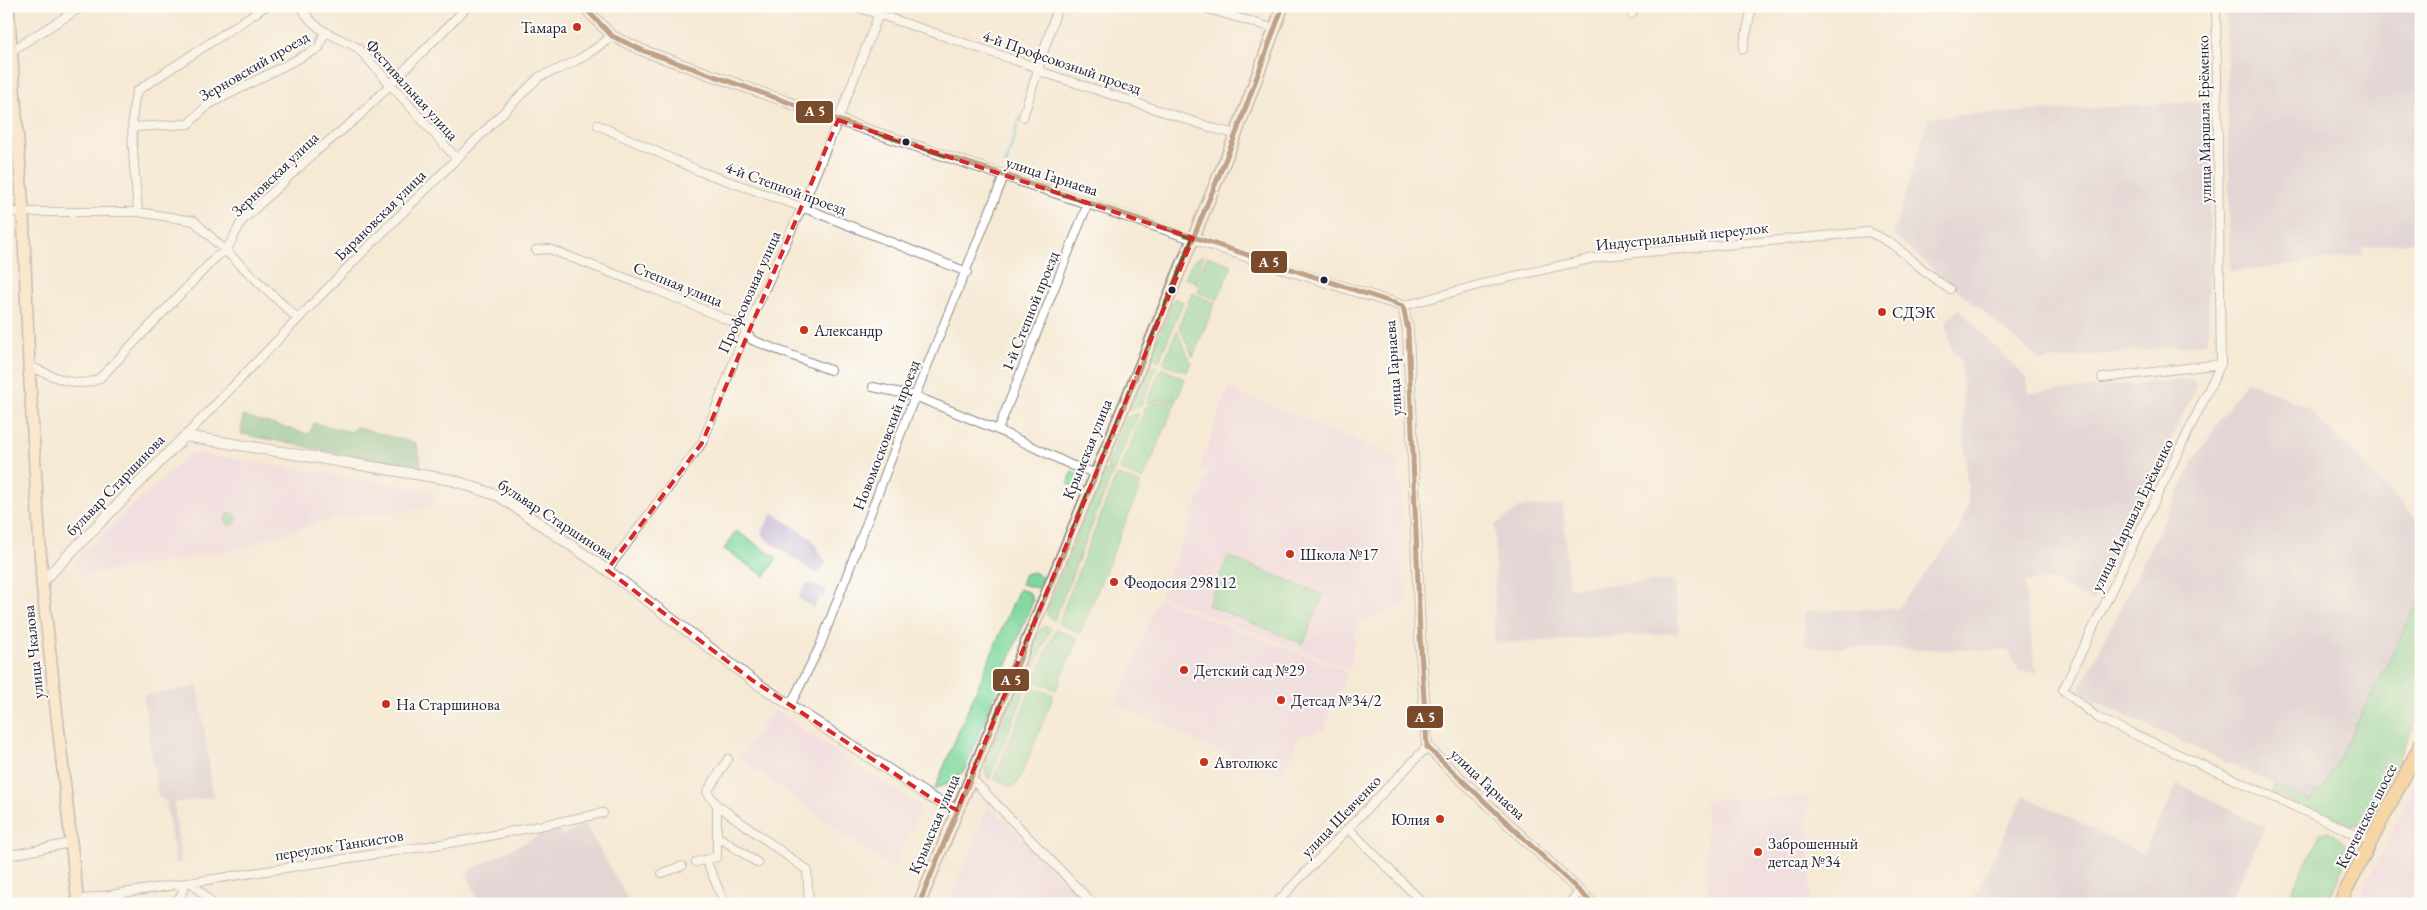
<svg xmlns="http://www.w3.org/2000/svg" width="2427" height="910" viewBox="0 0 2427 910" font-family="'EB Garamond',serif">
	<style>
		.built { fill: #ebd1eb }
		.industrial { fill: #cbbfd5 }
		.green { fill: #80d89d; stroke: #517d6c }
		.forest { fill: #68b884; stroke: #456d60 }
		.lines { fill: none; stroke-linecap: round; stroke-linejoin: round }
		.stream { stroke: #5bb2d8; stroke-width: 3 }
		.minor-casing { stroke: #8c8688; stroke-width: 10 }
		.tertiary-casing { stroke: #8c8688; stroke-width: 12 }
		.secondary-casing { stroke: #8c8688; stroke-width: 14 }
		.primary-casing { stroke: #8c8688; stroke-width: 15 }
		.minor { stroke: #fff; stroke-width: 8 }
		.tertiary { stroke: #fff; stroke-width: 10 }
		.secondary { stroke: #fde5c5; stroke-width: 11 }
		.primary { stroke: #f9be6d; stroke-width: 12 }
		.bus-1-casing { stroke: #fdfcf7; stroke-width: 9 }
		.bus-1 { stroke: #7a4b2a; stroke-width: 5 }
		.marked { fill: none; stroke: #d62828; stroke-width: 4; stroke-dasharray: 10 6; stroke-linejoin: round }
		.poi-dot { fill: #c8321e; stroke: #fdfcf7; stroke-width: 2 }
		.bus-dot { fill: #22223b; stroke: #fdfcf7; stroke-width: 2 }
		.labels { text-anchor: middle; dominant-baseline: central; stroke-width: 4; stroke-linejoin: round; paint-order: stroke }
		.poi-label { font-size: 16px; fill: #22223b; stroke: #fdfcf7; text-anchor: start }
		.street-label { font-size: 16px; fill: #22223b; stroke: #fdfcf7 }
		.line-badge { stroke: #fdfcf7; stroke-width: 2 }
		.badge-label { font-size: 14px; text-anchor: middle; font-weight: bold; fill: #fff }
	</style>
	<rect width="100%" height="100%" fill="#fdfcf7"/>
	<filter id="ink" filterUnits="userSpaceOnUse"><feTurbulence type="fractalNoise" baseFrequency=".02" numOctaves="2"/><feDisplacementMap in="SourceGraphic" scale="10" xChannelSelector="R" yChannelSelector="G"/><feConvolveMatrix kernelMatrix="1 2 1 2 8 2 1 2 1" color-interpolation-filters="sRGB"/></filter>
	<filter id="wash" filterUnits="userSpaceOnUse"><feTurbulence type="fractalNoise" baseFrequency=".0096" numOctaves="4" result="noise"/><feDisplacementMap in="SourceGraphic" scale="20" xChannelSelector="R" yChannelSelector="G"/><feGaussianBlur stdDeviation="1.12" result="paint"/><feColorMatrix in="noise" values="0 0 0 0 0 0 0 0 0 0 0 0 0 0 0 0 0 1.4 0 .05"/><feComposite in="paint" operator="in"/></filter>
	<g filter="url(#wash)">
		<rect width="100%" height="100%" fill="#f6ead6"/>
		<path class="built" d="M1228,388L1398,458L1405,605L1357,623L1350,669L1160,597L1208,474L1199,470Z
			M192,452L432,491V508L337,517L234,550L80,576L76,558Z
			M1158,599L1348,671L1324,729L1299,737L1283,776L1207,746L1183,733L1117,705Z
			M774,709L859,768L922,806L893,870L739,758Z
			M2421,772V876L2407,904H2356Z
			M1808,797L1810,904H1708L1705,800Z
			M988,805L1000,816L1086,904H949Z"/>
		<path class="industrial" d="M2226,6H2421V241L2363,247L2362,255L2230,272Z
			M2211,101L2208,343L2041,361L1893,235L1929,117Z
			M1959,309L2027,379L2029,393L2192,379L2197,385L2093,601L2051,580L2024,582L2036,673L2019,671L2009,651L1805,647L1804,611L1898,608L1958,531L1968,505L1961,361L1951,348L1945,322Z
			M2246,380L2307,407L2421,524V597L2322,793L2311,802L2078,693L2195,458Z
			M1563,505L1569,588L1675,580L1679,633L1494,644L1495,525L1521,507Z
			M773,513L812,539L826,563L817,574L769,542L761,533Z
			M807,583L827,590L823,598L820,596L814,608L798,598Z
			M198,686L214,797L174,803L182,863L175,864L166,802L158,796L143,696Z
			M2178,783L2266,828L2227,904H1971L2024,795L2142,854Z
			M585,824L631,904H479L466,872L557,826L562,836Z"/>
		<path class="green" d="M1204,255L1194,281L1184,278L1194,260Z
			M1207,256L1232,265L1217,300L1198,292L1200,285L1195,283Z
			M1192,293L1215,303L1193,357L1179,326Z
			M1174,298L1183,302L1159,361L1154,358L1152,353Z
			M1177,331L1191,362L1187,372L1163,363Z
			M1153,366L1157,367L1141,406L1128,411L1145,369Z
			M1161,368L1185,379L1178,397L1147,403Z
			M1177,399L1143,480L1120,470L1146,406Z
			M1139,413L1114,471L1108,469L1107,464L1126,417Z
			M1108,470L1113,472L1054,621L1047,615V609L1103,471Z
			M1072,471L1084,476L1081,489L1068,484Z
			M1117,474L1141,484L1080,633L1058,623Z
			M225 519a6 6 0 1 1 12 0a6 6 0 1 1-12 0Z
			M736,531L777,558L765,576L724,549Z
			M1228,556L1323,595L1303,644L1208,605Z
			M1032,572L1045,577L1037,588L1021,584L1025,574Z
			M1019,589L1030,593L1033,601L964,771L955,779L934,790Z
			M2421,597V711L2370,817C2365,822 2360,826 2353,825C2337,825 2289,800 2272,793L2274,785L2311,802L2316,790L2322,792Z
			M1045,626L1051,628L989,780L985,773L986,762L1039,630Z
			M1056,629L1078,639L1056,690L1034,681Z
			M1032,687L1054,695L1018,783L1010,787L994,778Z
			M2328,831C2334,835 2343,840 2346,846C2352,858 2331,892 2325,904H2285L2321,833Z"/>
		<path class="forest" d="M243,416L309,434L314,423L352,432L355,427L416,443L423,470L241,434Z"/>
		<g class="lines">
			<path class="stream" d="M1006,164L1020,117"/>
		</g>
	</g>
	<g filter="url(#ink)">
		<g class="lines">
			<g class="minor-casing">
				<path id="minor" d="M301,6C314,32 334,35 358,48L456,158
					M854,6L1035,67L1039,71L1219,130L1236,134
					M1198,6L1276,29
					M2216,6L2221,364L2063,690L2098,718L2371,841
					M1632,14L1634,6
					M1743,49L1752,6
					M11,51L83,6
					M1023,117L1058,6
					M598,125L699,171L802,207L967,272
					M134,127L188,124L208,105L319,48L324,33
					M6,212H138L194,221L298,319
					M138,212C136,180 127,119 137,91L266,6
					M536,250L549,249L654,289L742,326L752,340L830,370
					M1403,306L1493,281L1603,256L1868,232C1900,243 1921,273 1950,289
					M29,366C51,375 77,391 100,378L217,256L226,251L242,221L314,153L357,118L468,6
					M2102,378L2221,364
					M873,387L915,396L998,430L1071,465L1095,473
					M998,430L1088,203
					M185,436L354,261L540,76C570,66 587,56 612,36
					M607,570L702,443L745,333L802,207L838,120L882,6
					M791,704L820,646L915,396L1004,176
					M971,778L1093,904
					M717,805L707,792L728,759
					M1348,828L1424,904
					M717,836L758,863
					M6,856L70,843
					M706,860L725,904
					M696,862L717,857V805L807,870L809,904
					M662,873L682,866
					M191,882L213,904
					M77,900L474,839L603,813
					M173,904L181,896L185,883
					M1275,904L1427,747
					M1568,904L1580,892"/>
			</g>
			<g class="tertiary-casing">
				<path id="tertiary" d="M583,6L612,36L644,51L838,120L1273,265L1403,306L1408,330L1420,635L1427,747L1593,904
					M42,582L185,436L452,480L499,496L607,570L752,680L930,797L957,810"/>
			</g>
			<g class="secondary-casing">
				<path id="secondary" d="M8,6L23,211L29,366L42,582L78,904
					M919,904L1236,134L1283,6"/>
			</g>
			<g class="primary-casing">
				<path id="primary" d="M2339,904L2421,744"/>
			</g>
			<use href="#minor" class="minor"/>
			<use href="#tertiary" class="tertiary"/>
			<use href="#secondary" class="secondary"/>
			<use href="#primary" class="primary"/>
			<g class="bus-1-casing">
				<path id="bus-1" d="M583,6L612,36L644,51L838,120L1403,306L1408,330L1420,635L1427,747L1593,904
					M919,904L1236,134L1283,6"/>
			</g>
			<use href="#bus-1" class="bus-1"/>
		</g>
	</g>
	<path d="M0 0H2427V910H0ZM838,120L1193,238L957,810L930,797L752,680L607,570L702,443Z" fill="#f6ead6" fill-opacity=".55" fill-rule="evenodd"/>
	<path class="marked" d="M838,120L1193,238L957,810L930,797L752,680L607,570L702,443Z"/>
	<g class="poi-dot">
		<circle cx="577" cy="27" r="5"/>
		<circle cx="1882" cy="312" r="5"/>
		<circle cx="804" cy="330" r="5"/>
		<circle cx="1290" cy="554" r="5"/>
		<circle cx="1114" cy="582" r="5"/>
		<circle cx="1184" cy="670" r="5"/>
		<circle cx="1281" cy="700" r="5"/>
		<circle cx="386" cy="704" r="5"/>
		<circle cx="1204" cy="762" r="5"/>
		<circle cx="1440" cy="819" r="5"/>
		<circle cx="1758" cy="852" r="5"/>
	</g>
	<g class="bus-dot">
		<circle cx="906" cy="142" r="4.5"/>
		<circle cx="1324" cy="280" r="4.5"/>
		<circle cx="1172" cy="290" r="4.5"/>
	</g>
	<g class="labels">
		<g class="poi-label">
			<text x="567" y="27" text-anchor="end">Тамара</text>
			<text x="1892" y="312">СДЭК</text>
			<text x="814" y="330">Александр</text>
			<text x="1300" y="554">Школа №17</text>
			<text x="1124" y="582">Феодосия 298112</text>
			<text x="1194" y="670">Детский сад №29</text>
			<text x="1291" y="700">Детсад №34/2</text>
			<text x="396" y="704">На Старшинова</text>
			<text x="1214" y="762">Автолюкс</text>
			<text x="1430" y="819" text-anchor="end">Юлия</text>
			<text x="1768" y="843">Заброшенный<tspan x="1768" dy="18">детсад №34</tspan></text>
		</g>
		<g class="street-label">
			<text transform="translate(1062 62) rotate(19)">4-й Профсоюзный проезд</text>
			<text transform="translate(254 66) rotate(-30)">Зерновский проезд</text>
			<text transform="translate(412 90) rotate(48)">Фестивальная улица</text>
			<text transform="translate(2204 119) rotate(-91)">улица Маршала Ерёменко</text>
			<text transform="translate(275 174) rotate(-44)">Зерновская улица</text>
			<text transform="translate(1052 176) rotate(18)">улица Гарнаева</text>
			<text transform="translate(786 188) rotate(20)">4-й Степной проезд</text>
			<text transform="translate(380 215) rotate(-45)">Барановская улица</text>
			<text transform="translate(1682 236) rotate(-6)">Индустриальный переулок</text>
			<text transform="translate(678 284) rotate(22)">Степная улица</text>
			<text transform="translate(749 292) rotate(-66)">Профсоюзная улица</text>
			<text transform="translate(1030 311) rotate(-68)">1-й Степной проезд</text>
			<text transform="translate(1393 368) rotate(-94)">улица Гарнаева</text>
			<text transform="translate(886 435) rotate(-69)">Новомосковский проезд</text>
			<text transform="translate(1087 449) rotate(-68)">Крымская улица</text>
			<text transform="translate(115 485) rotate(-46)">бульвар Старшинова</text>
			<text transform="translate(2132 515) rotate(-64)">улица Маршала Ерёменко</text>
			<text transform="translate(556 519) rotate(33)">бульвар Старшинова</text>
			<text transform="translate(33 652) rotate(-96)">улица Чкалова</text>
			<text transform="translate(1488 784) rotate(43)">улица Гарнаева</text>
			<text transform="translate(1341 816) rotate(-46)">улица Шевченко</text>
			<text transform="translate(2366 816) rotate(-63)">Керченское шоссе</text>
			<text transform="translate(934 824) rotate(-67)">Крымская улица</text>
			<text transform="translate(339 845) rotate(-9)">переулок Танкистов</text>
		</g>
	</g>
	<g class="line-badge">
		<rect x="795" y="100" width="39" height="24" rx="5" fill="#7a4b2a"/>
		<rect x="1250" y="250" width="38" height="24" rx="5" fill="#7a4b2a"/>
		<rect x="992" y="668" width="38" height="24" rx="5" fill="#7a4b2a"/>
		<rect x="1406" y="705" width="38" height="24" rx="5" fill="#7a4b2a"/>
	</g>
	<g class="badge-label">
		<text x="815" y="116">A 5</text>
		<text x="1269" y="267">A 5</text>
		<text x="1011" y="685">A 5</text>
		<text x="1425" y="722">A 5</text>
	</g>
	<rect width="2427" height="910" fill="none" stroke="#fdfcf7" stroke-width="25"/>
</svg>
